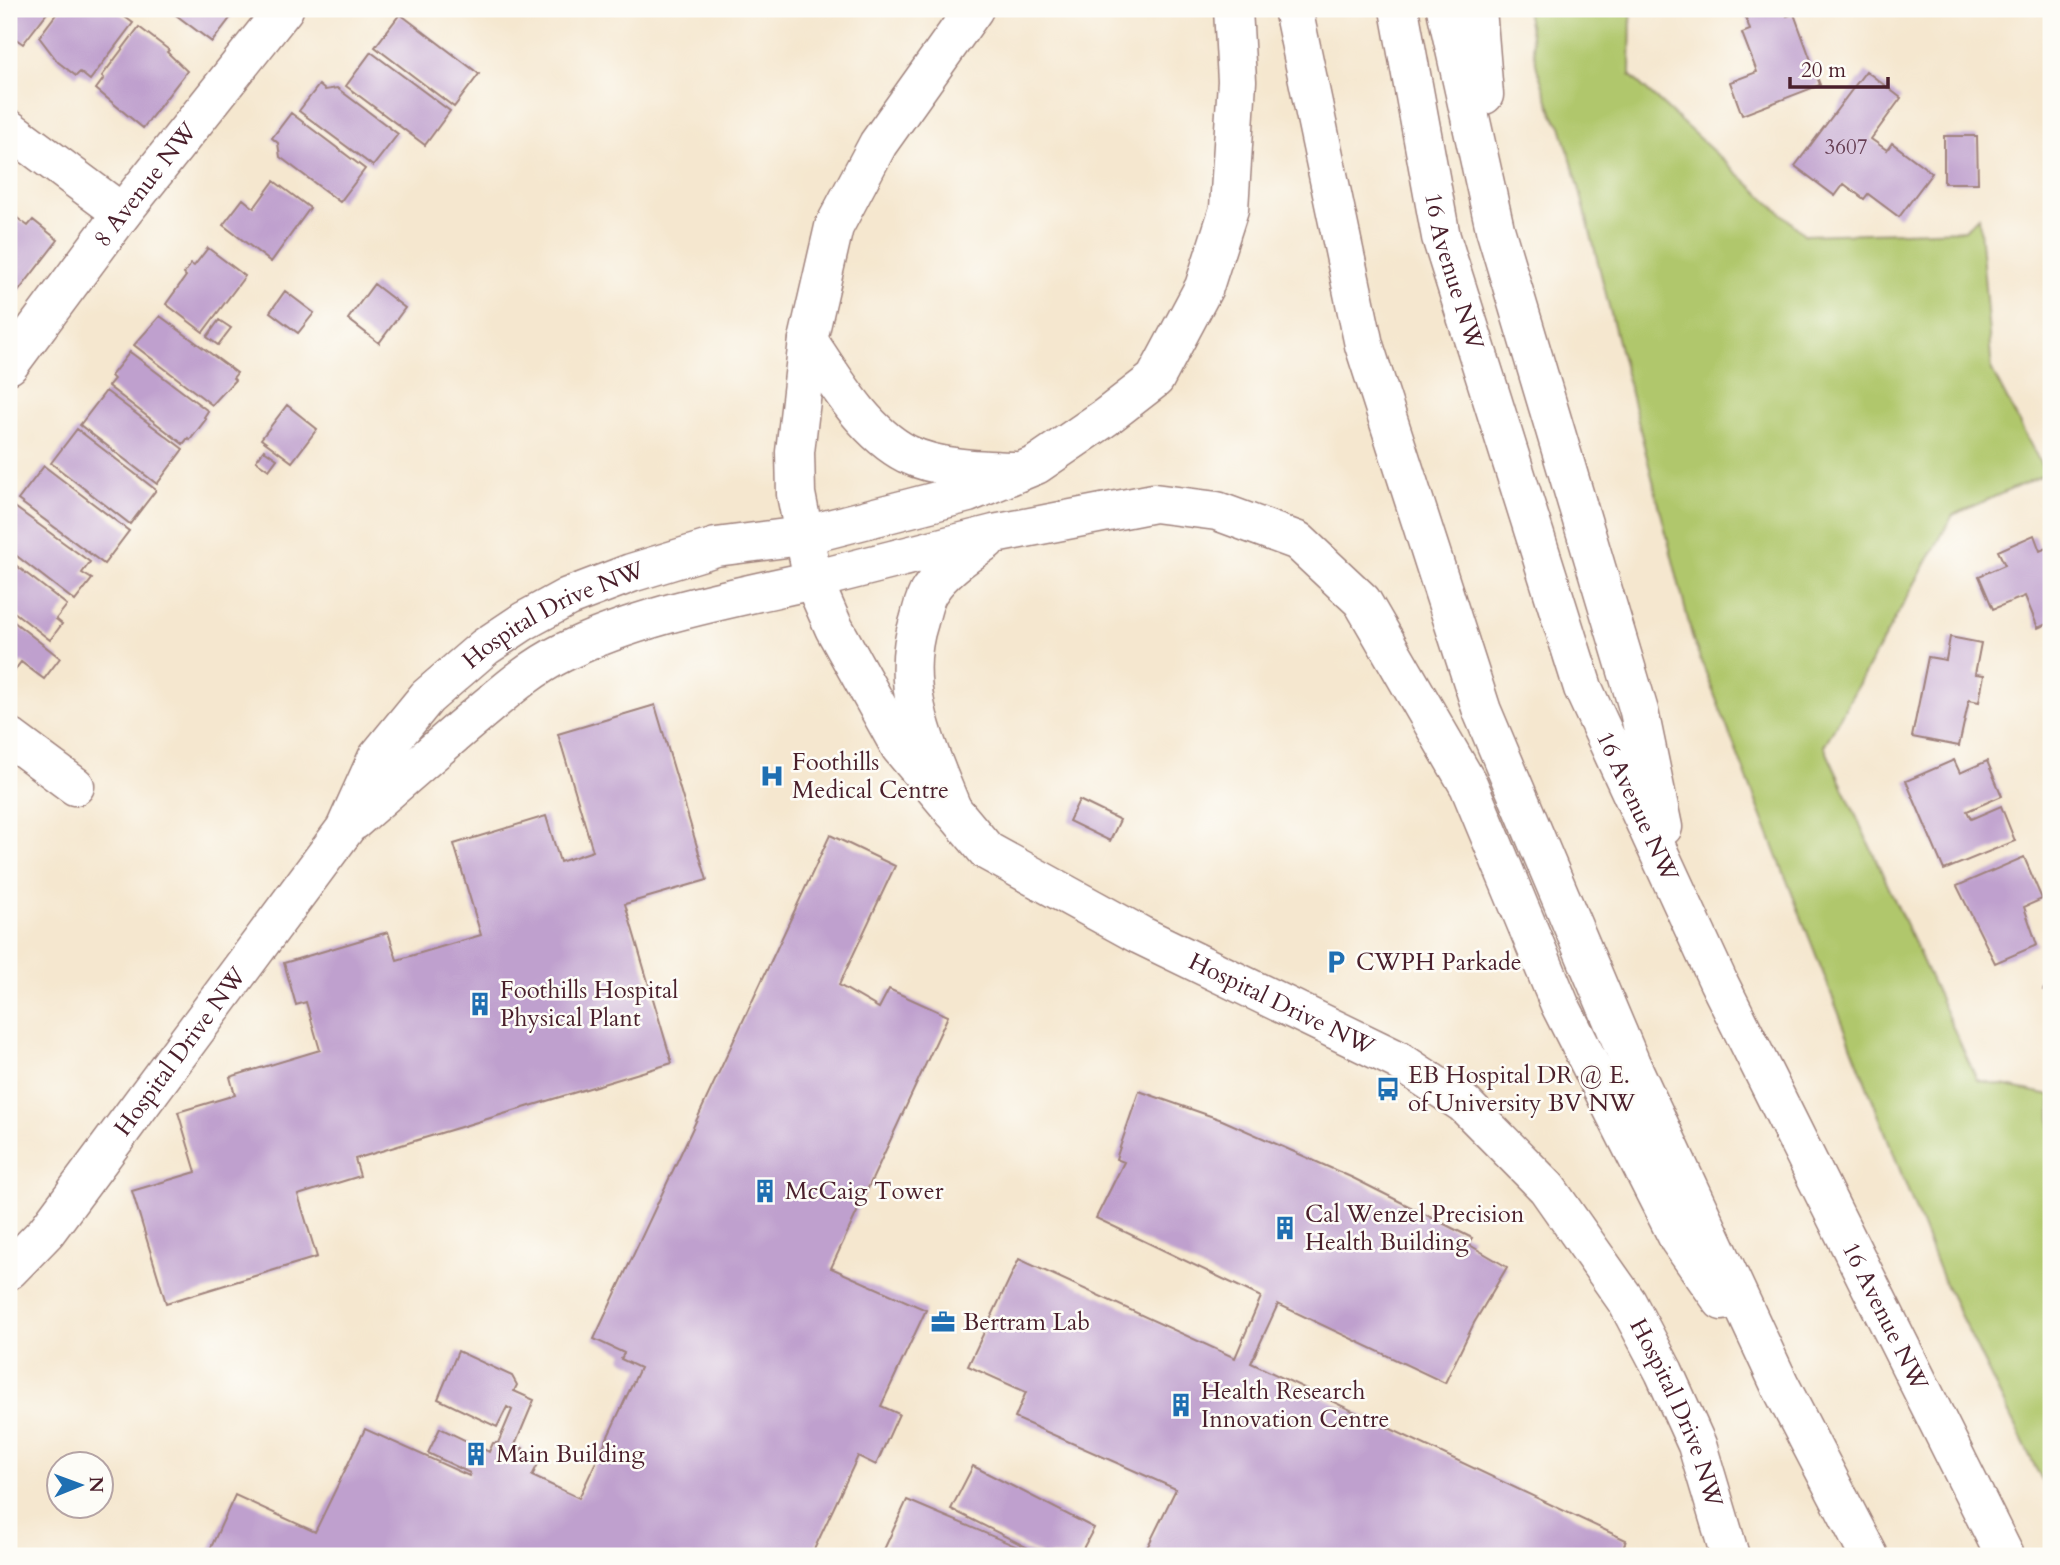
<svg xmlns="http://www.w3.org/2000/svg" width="2060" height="1565" viewBox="0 0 2060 1565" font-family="Cardo,serif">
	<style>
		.green { fill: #b0c76c; stroke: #7d734c; stroke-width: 2 }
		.building { fill: #bfa0ce }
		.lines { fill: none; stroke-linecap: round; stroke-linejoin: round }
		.minor-casing { stroke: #a0837d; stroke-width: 41 }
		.highway-casing { stroke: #a0837d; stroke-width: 41 }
		.minor { stroke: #fff; stroke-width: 38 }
		.highway { stroke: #fff; stroke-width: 38 }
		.labels { text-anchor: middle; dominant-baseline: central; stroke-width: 5; stroke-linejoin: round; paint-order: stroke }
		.number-label { font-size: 21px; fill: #673f54 }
		.street-label { font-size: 24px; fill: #4a1f2b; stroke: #fdfcf7 }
		.poi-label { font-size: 24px; fill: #4a1f2b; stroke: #fdfcf7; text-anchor: start }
	</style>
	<rect width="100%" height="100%" fill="#fdfcf7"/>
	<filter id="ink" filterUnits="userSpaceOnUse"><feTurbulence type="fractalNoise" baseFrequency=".0143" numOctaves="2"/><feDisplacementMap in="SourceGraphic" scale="14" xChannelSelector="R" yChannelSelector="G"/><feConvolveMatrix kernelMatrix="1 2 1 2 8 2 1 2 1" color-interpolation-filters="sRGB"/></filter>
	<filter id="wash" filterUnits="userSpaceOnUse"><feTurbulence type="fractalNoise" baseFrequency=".00686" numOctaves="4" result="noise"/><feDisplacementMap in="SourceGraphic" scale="28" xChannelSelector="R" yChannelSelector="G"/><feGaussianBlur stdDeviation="1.57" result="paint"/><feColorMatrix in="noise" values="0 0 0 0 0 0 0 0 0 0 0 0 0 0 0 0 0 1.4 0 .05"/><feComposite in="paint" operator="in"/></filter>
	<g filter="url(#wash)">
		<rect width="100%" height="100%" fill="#f5e7cf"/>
		<path class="green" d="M1526,9H1631L1630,75L1805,235L1965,230L1979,216L1992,371L2046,474L1953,515L1824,746L1977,1080L2051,1095V1499L1943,1280L1693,640L1579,187L1561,126L1553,115L1537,68Z"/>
		<g id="blocks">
			<path class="building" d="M9,9H50L23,44L9,34Z
				M60,9H114L133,23L90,80L80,72L76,76L58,62L39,37Z
				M168,9H228L234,13L212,42Z
				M1743,9H1784L1787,16L1794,14L1820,85L1742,115L1730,82L1757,72L1742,33L1750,30Z
				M400,14L479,74L454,107L375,47Z
				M139,27L169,50L167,52L187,71L143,128L96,89L104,78L102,76Z
				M371,52L450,111L425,145L346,86Z
				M1866,71L1901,98L1871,139L1887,150L1892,143L1932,173L1899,217L1868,194L1864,199L1844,184L1835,196L1795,166Z
				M319,85L325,90L337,88L398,134L373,166L299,111Z
				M291,113L365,169L340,202L280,157L278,143L272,138Z
				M1944,136H1977L1978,183H1944Z
				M274,181L310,208L271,262L223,225L243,199L254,208Z
				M9,212L28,226L33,220L58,240L11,301L9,299Z
				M208,248L245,276L203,332L166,304L186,276L184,274L191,264L194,266Z
				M374,284L405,308L379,343L348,319Z
				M285,291L314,313L298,333L270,312Z
				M160,316L237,373L233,378L235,380L212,405L134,345Z
				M219,320L231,328L218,345L207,337Z
				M130,352L208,411L204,417L206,419L190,440L188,438L183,444L108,386L114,379L111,376Z
				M106,391L183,449L157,484L80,425Z
				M287,405L317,429L292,462L261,439Z
				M77,429L156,490L130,524L51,463Z
				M264,450L277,459L269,470L256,461Z
				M44,466L129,531L104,564L18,500Z
				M12,505L90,562L82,573L92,579L75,601L9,550V510Z
				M2034,535L2040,551L2051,546V622L2038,628L2025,596L1993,609L1979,576L2005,565L1998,551Z
				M9,560L67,605L56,619L62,624L50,640L9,608Z
				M9,618L60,658L44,679L21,662L14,671L9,667Z
				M1950,637L1981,643L1975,674L1984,675L1979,702L1969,700L1959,746L1912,737L1928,657L1946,660Z
				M655,705L707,880L625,904L672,1063L355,1159L360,1176L298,1195L317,1257L166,1303L132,1191L196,1172L178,1112L235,1095L230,1077L320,1050L306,1002L296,1005L284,963L388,932L397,960L481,935L454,844L546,816L560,862L593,851L558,734Z
				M1954,760L1960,773L1987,761L2002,796L1967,811L1971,819L2001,806L2015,841L1944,870L1906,781Z
				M1079,800L1120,820L1110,841L1069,821Z
				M830,835L895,866L839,985L879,1008L889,989L948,1016L831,1268L926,1310L881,1406L899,1414L876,1465L858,1456L811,1556H207L235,1495L315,1532L365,1429L469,1476L470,1473L428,1453L440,1428L489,1452L493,1443H498L512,1410L507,1407L497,1427L438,1399L458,1351L512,1376L517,1385L514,1391L534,1400L515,1445L523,1448L520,1455L538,1464L532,1476L579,1498L640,1368L621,1359L624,1353L594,1339Z
				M2024,857L2042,899L2024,907L2037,945L1995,963L1957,886Z
				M2051,976V996L2043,990Z
				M1139,1091L1222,1120L1353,1178L1472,1238L1468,1244L1507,1267L1474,1323L1445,1383L1278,1304L1251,1363L1626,1540L1623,1549L1637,1556H1143L1176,1489L1015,1418L1026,1392L968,1366L1019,1259L1235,1358L1261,1297L1096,1218L1124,1162L1116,1159Z
				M973,1466L1094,1528L1079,1556H1044L951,1509Z
				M907,1500L1039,1556H881Z"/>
		</g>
	</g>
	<g filter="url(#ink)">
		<use href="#blocks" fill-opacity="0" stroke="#a0837d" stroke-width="2"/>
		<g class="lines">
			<g class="minor-casing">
				<g id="minor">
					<path id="s1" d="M974,9L878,144L834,227L808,340L795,452L796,494L813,580L834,628L900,747L987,851L1140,935L1398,1060L1464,1104L1547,1188L1627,1302L1664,1372L1697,1445L1730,1556"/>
					<path d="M9,129L122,213"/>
					<path id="s2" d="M9,365L122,213L284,9"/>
					<path d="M9,737L75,786"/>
					<path d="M354,821C393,787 432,753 471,720C499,697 529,669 562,653C639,615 729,599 813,580"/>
					<path id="s3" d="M9,1270L46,1232L345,829L377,758L427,697L485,647L524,621L568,597L631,573L716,547L802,536"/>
				</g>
			</g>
			<g class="highway-casing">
				<g id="highway">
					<path d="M1293,9L1364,345L1482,711L1631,1064L1779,1383L1869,1556"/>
					<path id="s4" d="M1399,9L1441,237L1583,688L1718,981L2005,1556"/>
					<path d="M1446,9L1495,229L1639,711L1663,827"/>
					<path d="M1477,9L1484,95"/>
					<path d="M808,340C834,379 864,432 907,454C938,469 980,470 1014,471"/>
					<path d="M802,536L968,493L1036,465L1106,417L1155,379L1204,287L1229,209L1237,81L1233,9"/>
					<path d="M813,580L994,534L1154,503L1217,511L1298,541L1362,601L1469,786L1560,1005L1679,1240L1722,1301"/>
					<path d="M953,811C928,749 897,688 919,621C922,611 924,598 930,590C943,570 966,555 986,541"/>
				</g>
			</g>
			<use href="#minor" class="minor"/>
			<use href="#highway" class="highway"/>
		</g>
	</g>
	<defs>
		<g id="hospital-bare" transform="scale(1.89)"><path d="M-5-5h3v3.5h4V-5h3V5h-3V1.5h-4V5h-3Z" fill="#1f6fb2" stroke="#fdfcf7" stroke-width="2.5" paint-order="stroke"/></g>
		<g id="parking-bare" transform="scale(1.89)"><path d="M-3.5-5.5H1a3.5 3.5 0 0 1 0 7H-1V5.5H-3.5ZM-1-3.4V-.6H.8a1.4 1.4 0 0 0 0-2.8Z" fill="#1f6fb2" stroke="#fdfcf7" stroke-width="2.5" paint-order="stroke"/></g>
		<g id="building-bare" transform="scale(1.89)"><path d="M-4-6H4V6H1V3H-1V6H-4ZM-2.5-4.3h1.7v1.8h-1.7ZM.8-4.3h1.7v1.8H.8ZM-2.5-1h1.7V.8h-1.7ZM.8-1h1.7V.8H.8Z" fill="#1f6fb2" stroke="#fdfcf7" stroke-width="2.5" paint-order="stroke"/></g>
		<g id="bus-bare" transform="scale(1.89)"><path d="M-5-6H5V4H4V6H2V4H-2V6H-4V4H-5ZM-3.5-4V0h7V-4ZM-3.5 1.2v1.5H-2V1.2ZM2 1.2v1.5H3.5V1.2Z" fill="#1f6fb2" stroke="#fdfcf7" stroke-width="2.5" paint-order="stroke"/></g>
		<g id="office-bare" transform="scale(1.89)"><path d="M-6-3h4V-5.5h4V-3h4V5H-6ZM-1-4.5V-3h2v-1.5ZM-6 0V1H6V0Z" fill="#1f6fb2" stroke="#fdfcf7" stroke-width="2.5" paint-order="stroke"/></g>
	</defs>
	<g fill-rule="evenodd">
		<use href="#hospital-bare" x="772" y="776"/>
		<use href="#parking-bare" x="1336" y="962"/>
		<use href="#building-bare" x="480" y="1004"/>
		<use href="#bus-bare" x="1388" y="1089"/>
		<use href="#building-bare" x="765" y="1191"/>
		<use href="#building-bare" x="1285" y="1228"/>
		<use href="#office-bare" x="943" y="1322"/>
		<use href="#building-bare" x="1181" y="1405"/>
		<use href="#building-bare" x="476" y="1454"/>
	</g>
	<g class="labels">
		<g class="number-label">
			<text x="1846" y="147">3607</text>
		</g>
		<g class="street-label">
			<text stroke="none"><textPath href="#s2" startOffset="226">8 Avenue NW</textPath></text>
			<text stroke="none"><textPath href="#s4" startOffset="268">16 Avenue NW</textPath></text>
			<text stroke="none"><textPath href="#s3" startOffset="864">Hospital Drive NW</textPath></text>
			<text stroke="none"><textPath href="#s4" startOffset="835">16 Avenue NW</textPath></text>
			<text stroke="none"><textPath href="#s1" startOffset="1274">Hospital Drive NW</textPath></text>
			<text stroke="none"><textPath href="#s3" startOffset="278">Hospital Drive NW</textPath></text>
			<text stroke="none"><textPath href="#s4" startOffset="1402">16 Avenue NW</textPath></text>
			<text stroke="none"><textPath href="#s1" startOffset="1862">Hospital Drive NW</textPath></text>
		</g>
		<g class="poi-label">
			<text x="792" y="762">Foothills<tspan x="792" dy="28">Medical Centre</tspan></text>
			<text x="1356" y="962">CWPH Parkade</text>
			<text x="500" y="990">Foothills Hospital<tspan x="500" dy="28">Physical Plant</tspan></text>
			<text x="1408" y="1075">EB Hospital DR @ E.<tspan x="1408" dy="28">of University BV NW</tspan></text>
			<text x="785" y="1191">McCaig Tower</text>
			<text x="1305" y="1214">Cal Wenzel Precision<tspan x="1305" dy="28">Health Building</tspan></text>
			<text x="963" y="1322">Bertram Lab</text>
			<text x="1201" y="1391">Health Research<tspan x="1201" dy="28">Innovation Centre</tspan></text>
			<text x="496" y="1454">Main Building</text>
		</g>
	</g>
	<rect width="2060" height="1565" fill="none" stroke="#fdfcf7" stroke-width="35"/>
	<g transform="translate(80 1485) rotate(89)"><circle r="33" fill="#fdfcf7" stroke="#b5a4a5" stroke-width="2"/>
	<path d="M0-5L12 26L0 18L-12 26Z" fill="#1f6fb2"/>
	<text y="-10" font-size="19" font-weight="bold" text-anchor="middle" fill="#4a1f2b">N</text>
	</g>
	<path d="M1790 77v10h98v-10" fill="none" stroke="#4a1f2b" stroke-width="3.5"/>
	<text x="1801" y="77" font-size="21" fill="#4a1f2b" stroke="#fdfcf7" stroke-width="5" paint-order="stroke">20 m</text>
</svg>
